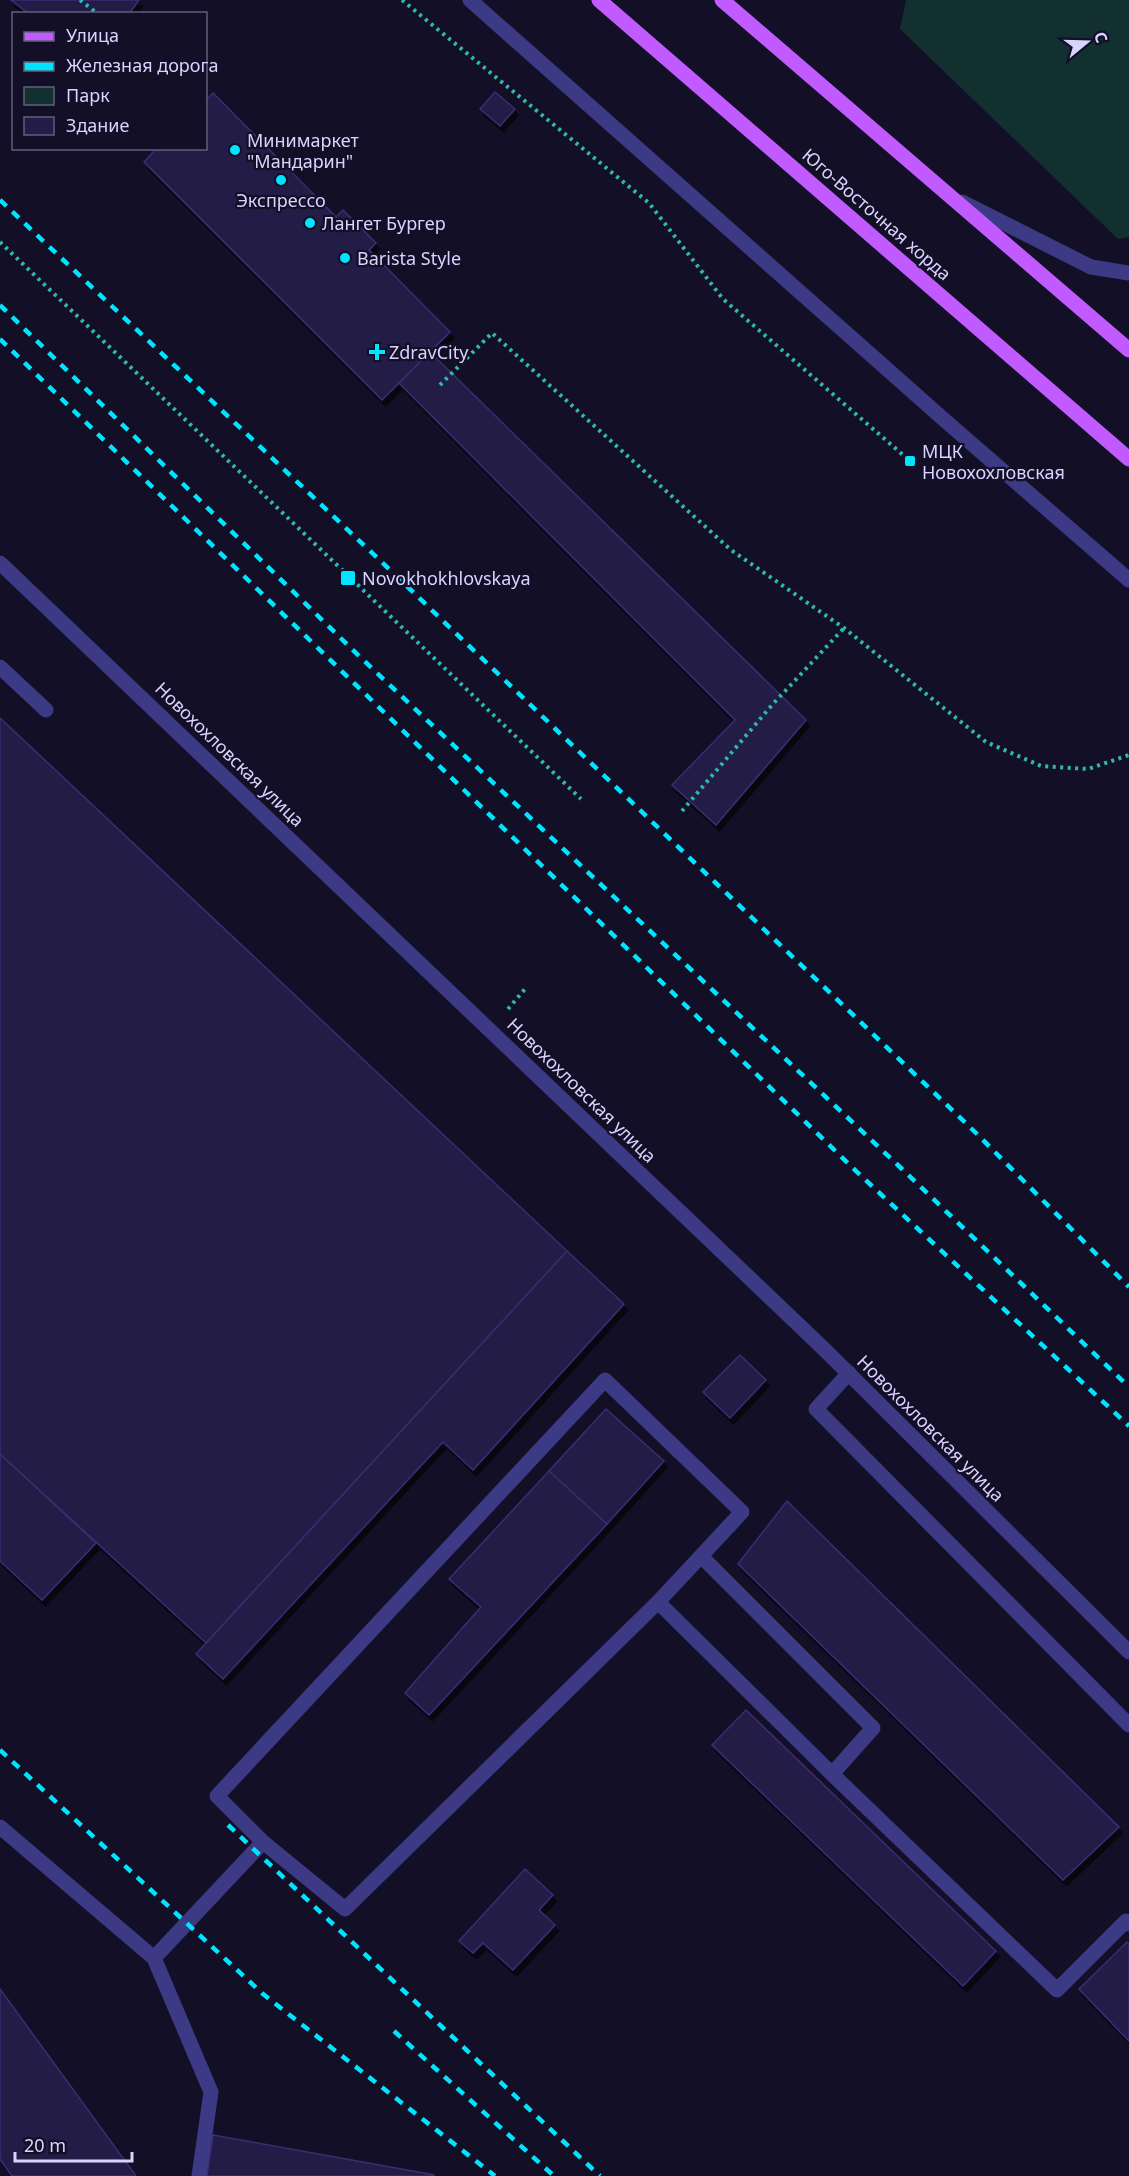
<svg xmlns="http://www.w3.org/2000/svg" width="1129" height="2176" viewBox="0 0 1129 2176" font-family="'Noto Sans',sans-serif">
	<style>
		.green { fill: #12302f }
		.building { fill: #241b47; stroke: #3b2d73; stroke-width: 1.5; filter: url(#shadow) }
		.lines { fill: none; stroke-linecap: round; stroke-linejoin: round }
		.path { stroke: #2fb8b0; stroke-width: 4; stroke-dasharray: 3 4.5; stroke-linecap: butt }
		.service { stroke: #3d3a85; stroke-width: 15 }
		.tertiary { stroke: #3d3a85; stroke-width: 15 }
		.primary { stroke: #c25bff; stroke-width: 15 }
		.rail { stroke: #00e5ff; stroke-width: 4.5; stroke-dasharray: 9 8; stroke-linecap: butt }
		.poi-dot { fill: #00e5ff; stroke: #130f26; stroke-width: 2 }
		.labels { text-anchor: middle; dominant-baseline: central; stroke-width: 4.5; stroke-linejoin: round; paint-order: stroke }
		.poi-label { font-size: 18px; fill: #d9d4ff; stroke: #130f26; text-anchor: start }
		.street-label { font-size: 18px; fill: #d9d4ff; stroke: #130f26 }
	</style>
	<defs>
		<filter id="shadow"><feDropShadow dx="3.5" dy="6" stdDeviation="0" flood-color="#0009"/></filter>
	</defs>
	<rect width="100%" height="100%" fill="#130f26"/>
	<path class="green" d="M906,0H1129V237L1118,239L900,29Z"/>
	<path class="building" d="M11,0H139L129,14H29Z
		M495,92L515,109L500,126L480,109Z
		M213,93L336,217L343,210L376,243L369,250L450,332L382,400L144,162L157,148H206V100Z
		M430,352L806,720L716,825L672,785L735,720L399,383Z
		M0,718L567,1251L206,1643L0,1454Z
		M567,1251L624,1304L473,1470L443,1442L223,1679L196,1654Z
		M740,1355L766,1380L730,1418L703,1392Z
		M606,1409L664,1461L607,1524L549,1471Z
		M0,1454L96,1543L42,1600L0,1561Z
		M549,1471L607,1524L429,1715L405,1693L481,1607L449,1579Z
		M787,1501L1119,1827L1063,1880L738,1564Z
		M746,1710L996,1951L963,1986L712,1745Z
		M525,1869L553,1895L539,1910L555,1925L513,1970L483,1943L473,1953L459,1941Z
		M1127,1942L1129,1944V2041L1079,1989Z
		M0,1989L136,2176H12L0,2159Z
		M213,2135L434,2175V2176H207Z"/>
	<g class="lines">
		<path class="path" d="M80,0L98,14
			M402,0L649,203L723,299L910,461
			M0,242L581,799
			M440,385L492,333L731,550L844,628L986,742L1041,766L1088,769L1129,755
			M682,811L772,705L844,628
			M508,1009L525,989"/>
		<path class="service" d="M0,667L46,710
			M849,1373L816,1409L1129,1725
			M605,1380L742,1512L701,1556L873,1728L832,1774L658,1602L345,1909L263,1842L217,1796Z
			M658,1602L701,1556
			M832,1774L1057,1990L1126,1921L1129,1924
			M0,1827L154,1958
			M199,2176L211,2092L154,1958L263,1842"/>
		<path class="tertiary" d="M470,0L949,424L1129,580
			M962,202L1091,267L1129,273
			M0,563L825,1350L1129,1652"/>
		<path class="primary" d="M599,0L1129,459
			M722,0L1129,350"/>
		<path class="rail" d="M0,200L389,569L976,1133L1129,1287
			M0,305L358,655L902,1169L1129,1387
			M0,339L857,1172L1129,1426
			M0,1750L263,1994L495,2176
			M228,1825L600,2176
			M394,2031L554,2176"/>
	</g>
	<g class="poi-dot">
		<circle cx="235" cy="150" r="6"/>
		<circle cx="281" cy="180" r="6"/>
		<circle cx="310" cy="223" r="6"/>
		<circle cx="345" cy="258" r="6"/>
		<path d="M374 343h6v6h6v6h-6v6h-6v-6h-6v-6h6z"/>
		<rect x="904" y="455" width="12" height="12" rx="3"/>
		<rect x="340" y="570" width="16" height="16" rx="3"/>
	</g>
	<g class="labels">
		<g class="poi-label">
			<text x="247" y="140">Минимаркет<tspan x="247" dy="21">"Мандарин"</tspan></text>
			<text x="281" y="200" text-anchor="middle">Экспрессо</text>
			<text x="322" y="223">Лангет Бургер</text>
			<text x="357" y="258">Barista Style</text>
			<text x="389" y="352">ZdravCity</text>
			<text x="922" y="451">МЦК<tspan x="922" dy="21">Новохохловская</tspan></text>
			<text x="362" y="578">Novokhokhlovskaya</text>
		</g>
		<g class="street-label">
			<text transform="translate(877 214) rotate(41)">Юго-Восточная хорда</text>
			<text transform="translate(230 754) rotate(44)">Новохохловская улица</text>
			<text transform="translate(582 1090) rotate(44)">Новохохловская улица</text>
			<text transform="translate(931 1428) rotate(45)">Новохохловская улица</text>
		</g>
	</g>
	<rect x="12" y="12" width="195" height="138" fill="#130f26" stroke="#625e7d" stroke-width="1.5"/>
	<rect x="24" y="32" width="30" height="9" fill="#c25bff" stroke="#625e7d" stroke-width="1.5"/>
	<text x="66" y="42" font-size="18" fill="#d9d4ff">Улица</text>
	<rect x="24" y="62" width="30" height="9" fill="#00e5ff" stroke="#625e7d" stroke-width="1.5"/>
	<text x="66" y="72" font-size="18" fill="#d9d4ff">Железная дорога</text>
	<rect x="24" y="87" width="30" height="18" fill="#12302f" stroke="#625e7d" stroke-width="1.5"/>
	<text x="66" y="102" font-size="18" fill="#d9d4ff">Парк</text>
	<rect x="24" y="117" width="30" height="18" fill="#241b47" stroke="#625e7d" stroke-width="1.5"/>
	<text x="66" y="132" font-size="18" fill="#d9d4ff">Здание</text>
	<g transform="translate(1087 42) rotate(71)" stroke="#130f26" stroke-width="4.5" paint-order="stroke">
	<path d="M0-4.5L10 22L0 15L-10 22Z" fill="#d9d4ff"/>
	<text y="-9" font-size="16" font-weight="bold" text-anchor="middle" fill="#d9d4ff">С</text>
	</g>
	<path d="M15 2152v9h117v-9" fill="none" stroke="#d9d4ff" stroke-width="3"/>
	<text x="24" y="2152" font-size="18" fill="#d9d4ff" stroke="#130f26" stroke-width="4.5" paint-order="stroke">20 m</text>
</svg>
